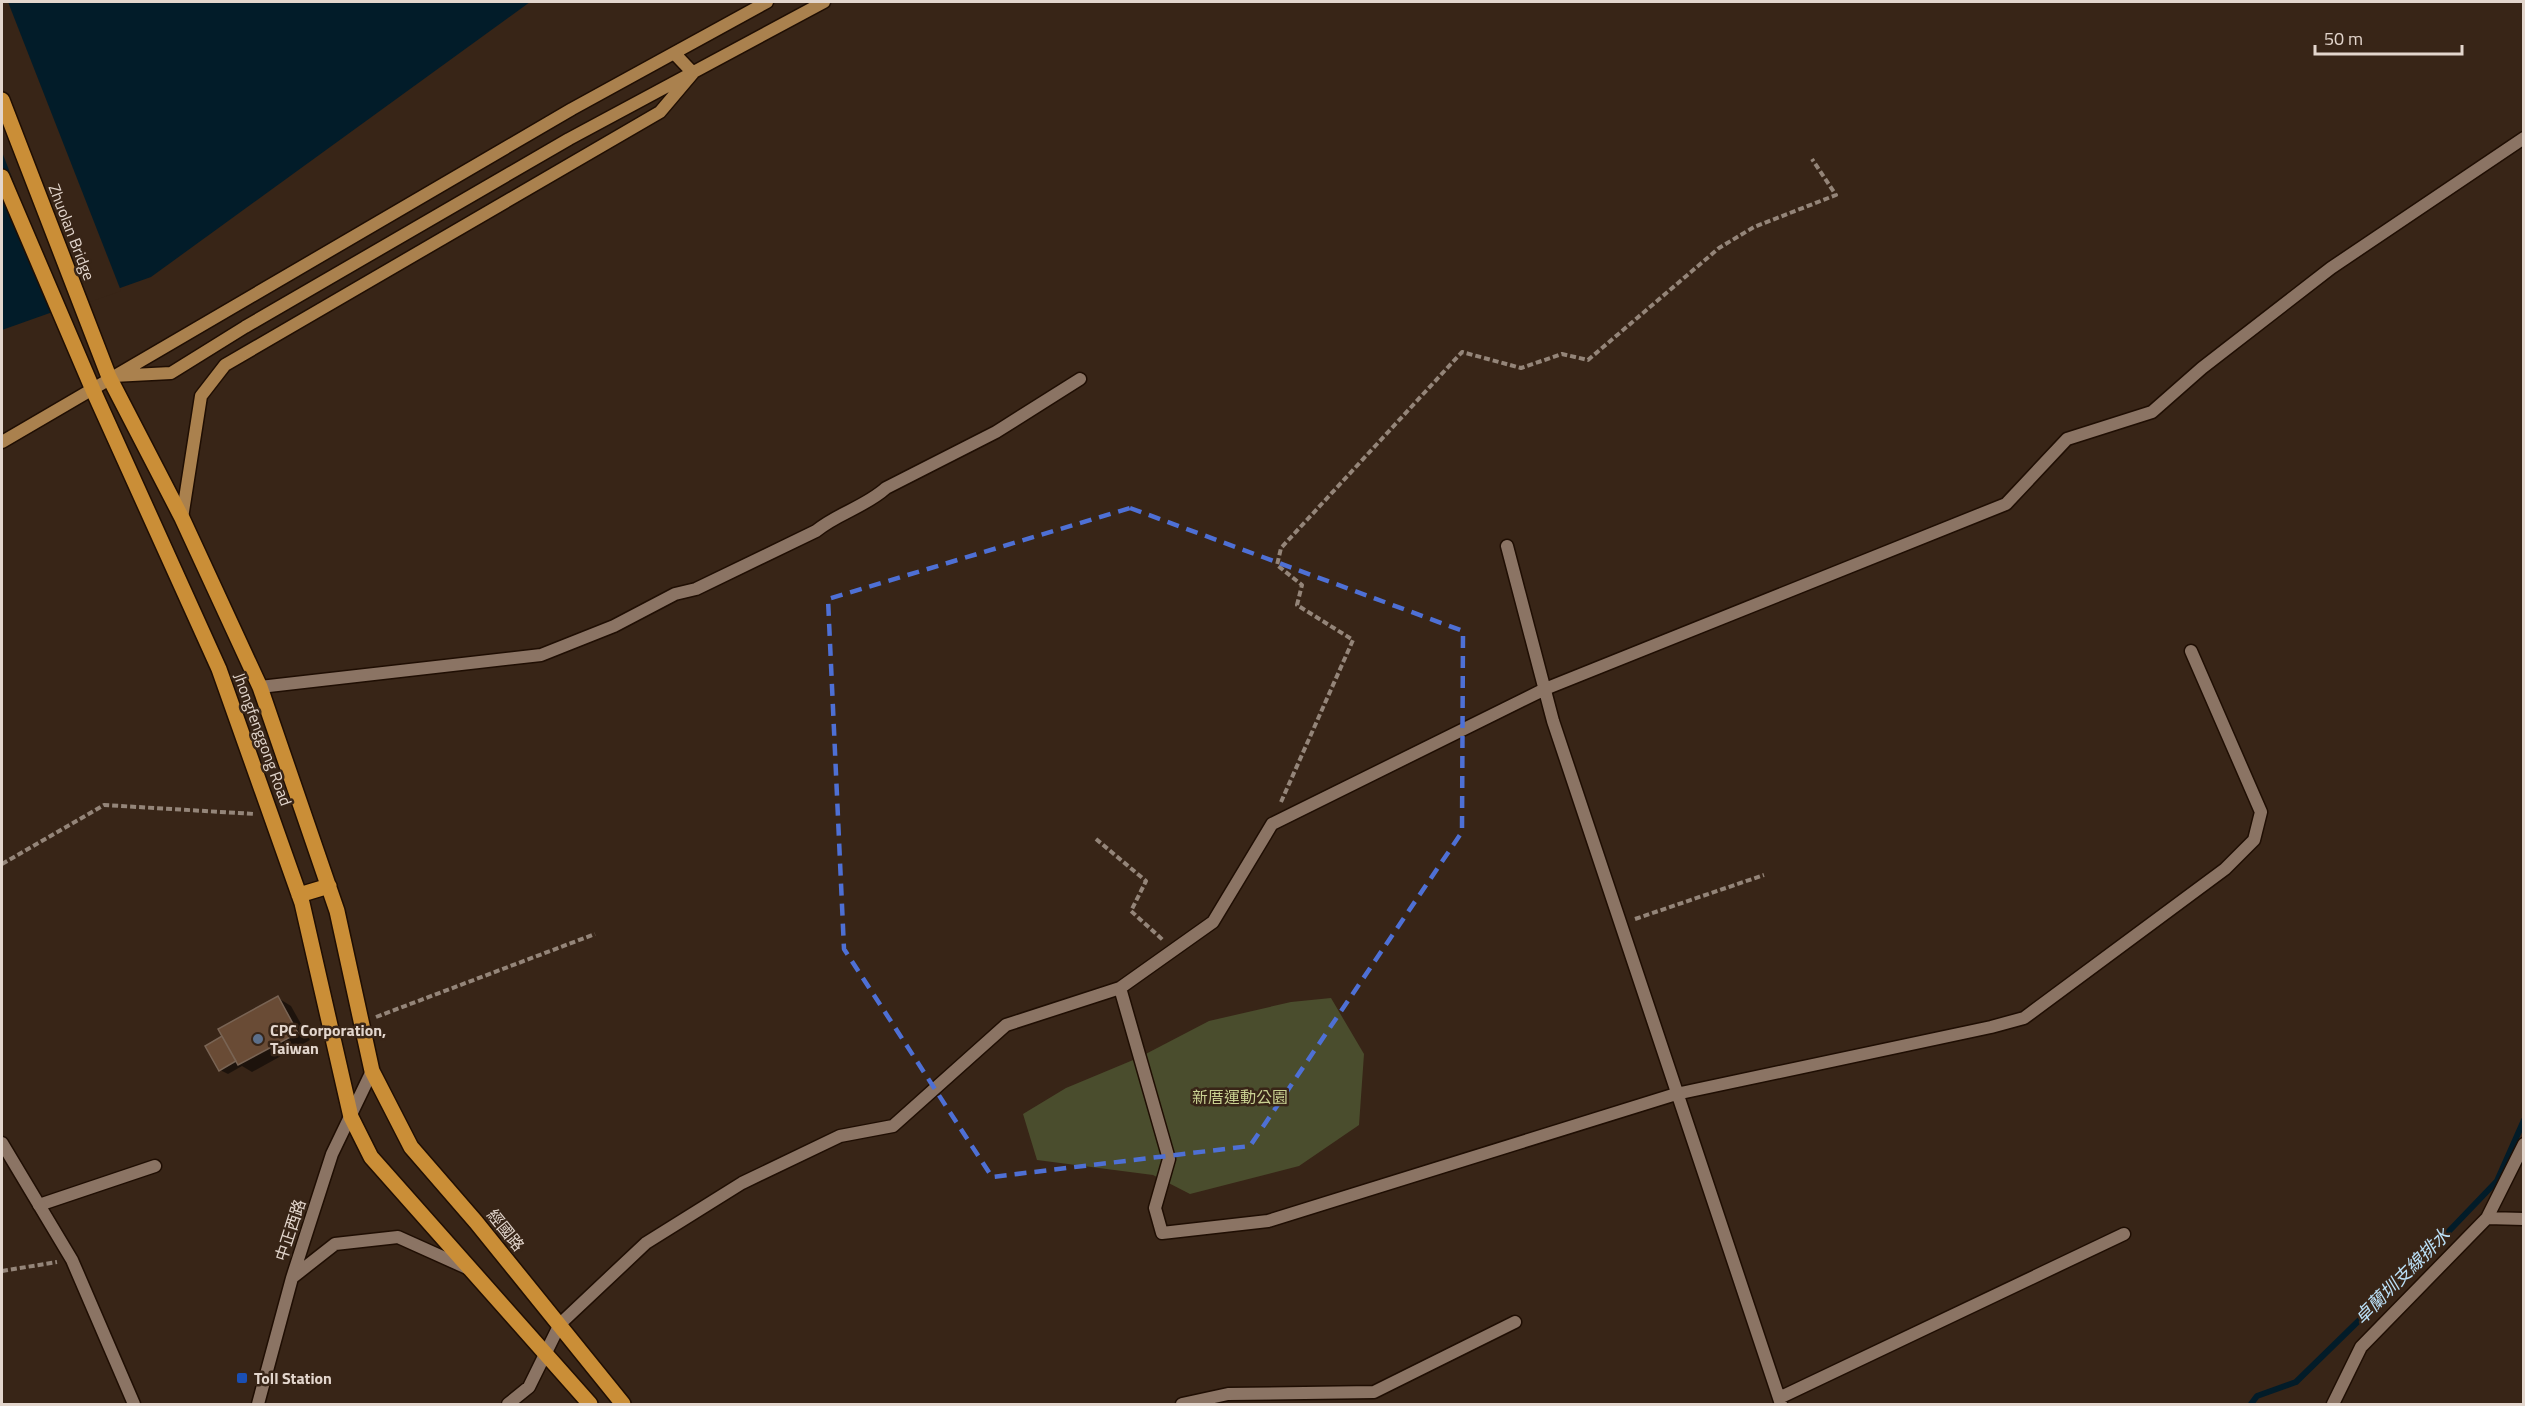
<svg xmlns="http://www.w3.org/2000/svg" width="2525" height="1406" viewBox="0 0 2525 1406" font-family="'Titillium Web','Noto Sans TC',sans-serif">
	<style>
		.green { fill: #4a4d2d }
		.water { fill: #021c29 }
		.pier { fill: #382517 }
		.shadow { fill: #0007 }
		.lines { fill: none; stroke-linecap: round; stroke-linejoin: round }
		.stream { stroke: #021c29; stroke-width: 6 }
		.building { fill: #694b35; stroke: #796454; stroke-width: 1.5 }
		.service-casing { stroke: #1f0e03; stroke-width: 15 }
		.minor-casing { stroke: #1f0e03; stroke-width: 15 }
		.tertiary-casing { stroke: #1f0e03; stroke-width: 15 }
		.secondary-casing { stroke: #1f0e03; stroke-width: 15 }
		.primary-casing { stroke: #1f0e03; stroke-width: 18 }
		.path { stroke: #948579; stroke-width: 4; stroke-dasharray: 6 3; stroke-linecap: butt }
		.service { stroke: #8b7464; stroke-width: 12 }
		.minor { stroke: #8b7464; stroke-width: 12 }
		.tertiary { stroke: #8b7464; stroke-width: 12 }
		.secondary { stroke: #aa814e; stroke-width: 12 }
		.primary { stroke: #ca8e37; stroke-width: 15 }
		.marked { fill: none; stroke: #4e70d5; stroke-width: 4.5; stroke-dasharray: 12 8; stroke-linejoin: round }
		.service-dot { fill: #5c6f8a; stroke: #382517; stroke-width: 2 }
		.transit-dot { fill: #1a4fb4; stroke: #382517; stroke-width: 2 }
		.labels { text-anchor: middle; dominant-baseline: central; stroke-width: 5; stroke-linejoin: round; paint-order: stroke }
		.street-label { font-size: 16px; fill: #e3d6cd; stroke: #382517 }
		.poi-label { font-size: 16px; font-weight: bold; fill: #e3d6cd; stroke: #382517; text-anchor: start }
		.park-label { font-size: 16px; fill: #c9d091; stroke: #382517 }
		.water-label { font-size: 18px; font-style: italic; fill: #bbe0f7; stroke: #382517 }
	</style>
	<rect width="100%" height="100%" fill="#382517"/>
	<path class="green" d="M1331,998L1364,1054L1359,1125L1299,1166L1190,1194L1153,1175L1037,1160L1023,1114L1066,1088L1138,1058L1209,1021L1291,1002Z"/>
	<path class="water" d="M2,2H530L151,277L2,330Z"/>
	<path class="pier" d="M2,2H8L121,291L64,311L2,152Z"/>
	<path class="shadow" d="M278,998L291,1006L310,1040L252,1072L242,1066L228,1074L220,1070Z"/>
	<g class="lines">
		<path class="stream" d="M2251,1404L2257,1396L2296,1382L2428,1253L2497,1181L2524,1120"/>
	</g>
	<path class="building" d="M278,996L298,1033L238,1065L218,1029Z
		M222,1036L236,1061L219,1071L205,1046Z"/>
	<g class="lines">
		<g class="service-casing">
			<path id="service" d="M1507,546L1553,721L1781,1404
				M260,687L541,655L614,626L675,594L696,589L816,531C838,513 865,507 886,488L996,432L1080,379
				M1120,988L1169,1159L1155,1208L1162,1233L1268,1221L1676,1094L1991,1027L2024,1018L2225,869L2254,840L2261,812L2191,651
				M39,1205L155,1166
				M2487,1218L2524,1219
				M1779,1398L2124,1234
				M508,1404L529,1387L560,1324L646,1243L742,1183L840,1136L893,1126L1006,1025L1120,988L1213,922L1272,824L1545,689L2006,504L2067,439L2152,412L2202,368L2331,268L2524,138
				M1182,1404L1228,1394L1374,1392L1515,1322
				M2333,1404L2361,1347L2487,1218L2524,1144"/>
		</g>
		<g class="minor-casing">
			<path id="minor" d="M2,1143L72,1260L134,1404"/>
		</g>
		<g class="tertiary-casing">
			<path id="tertiary" d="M293,1277L335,1244L398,1237L467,1268
				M258,1404L292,1278L332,1154L372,1071"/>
		</g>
		<g class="secondary-casing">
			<path id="secondary" d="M113,376L171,373L245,327L569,139L824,2
				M2,442L572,109L767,2
				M182,518L201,396L225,365L660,112L693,73L674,53"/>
		</g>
		<g class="primary-casing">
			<path id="primary" d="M2,100L109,377L182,518L260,687L337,911L372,1071L411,1147L476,1222L623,1404
				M2,177L93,390L219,669L302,903L351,1117L371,1157L590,1404
				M299,895L329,886"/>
		</g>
		<path class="path" d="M1281,802L1353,640L1297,605L1302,585L1277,565L1281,548L1462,352L1521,368L1562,354L1588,360L1719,248L1754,227L1836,195L1812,159
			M1096,839L1146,881L1131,911L1164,941
			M2,864L104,805L255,814
			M1635,919L1764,875
			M376,1017L595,934
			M2,1271L57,1262"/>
		<use href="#service" class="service"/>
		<use href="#minor" class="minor"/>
		<use href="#tertiary" class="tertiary"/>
		<use href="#secondary" class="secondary"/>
		<use href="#primary" class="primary"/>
	</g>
	<path class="marked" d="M1130,508L1463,631L1462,832L1250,1146L992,1177L844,949L828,599Z"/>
	<circle class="service-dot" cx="258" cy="1039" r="6"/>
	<rect class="transit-dot" x="236" y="1372" width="12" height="12" rx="3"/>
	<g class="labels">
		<g class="street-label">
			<text transform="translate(72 232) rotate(69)">Zhuolan Bridge</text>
			<text transform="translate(263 739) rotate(70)">Jhongfenggong Road</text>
			<text transform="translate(290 1230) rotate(-72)">中正西路</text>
			<text transform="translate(506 1230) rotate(51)">經國路</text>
		</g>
		<g class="poi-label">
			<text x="270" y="1030">CPC Corporation,<tspan x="270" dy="18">Taiwan</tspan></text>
			<text x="254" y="1378">Toll Station</text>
		</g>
		<g class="park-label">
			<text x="1240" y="1097">新厝運動公園</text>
		</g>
		<g class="water-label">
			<text transform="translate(2402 1276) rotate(-45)">卓蘭圳支線排水</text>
		</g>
	</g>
	<rect width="2525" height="1406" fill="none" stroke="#e3d6cd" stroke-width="6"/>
	<path d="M2315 45v9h147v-9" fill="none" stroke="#e3d6cd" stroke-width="3"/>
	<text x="2324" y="45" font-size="18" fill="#e3d6cd" stroke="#382517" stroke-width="4.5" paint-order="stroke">50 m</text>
</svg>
